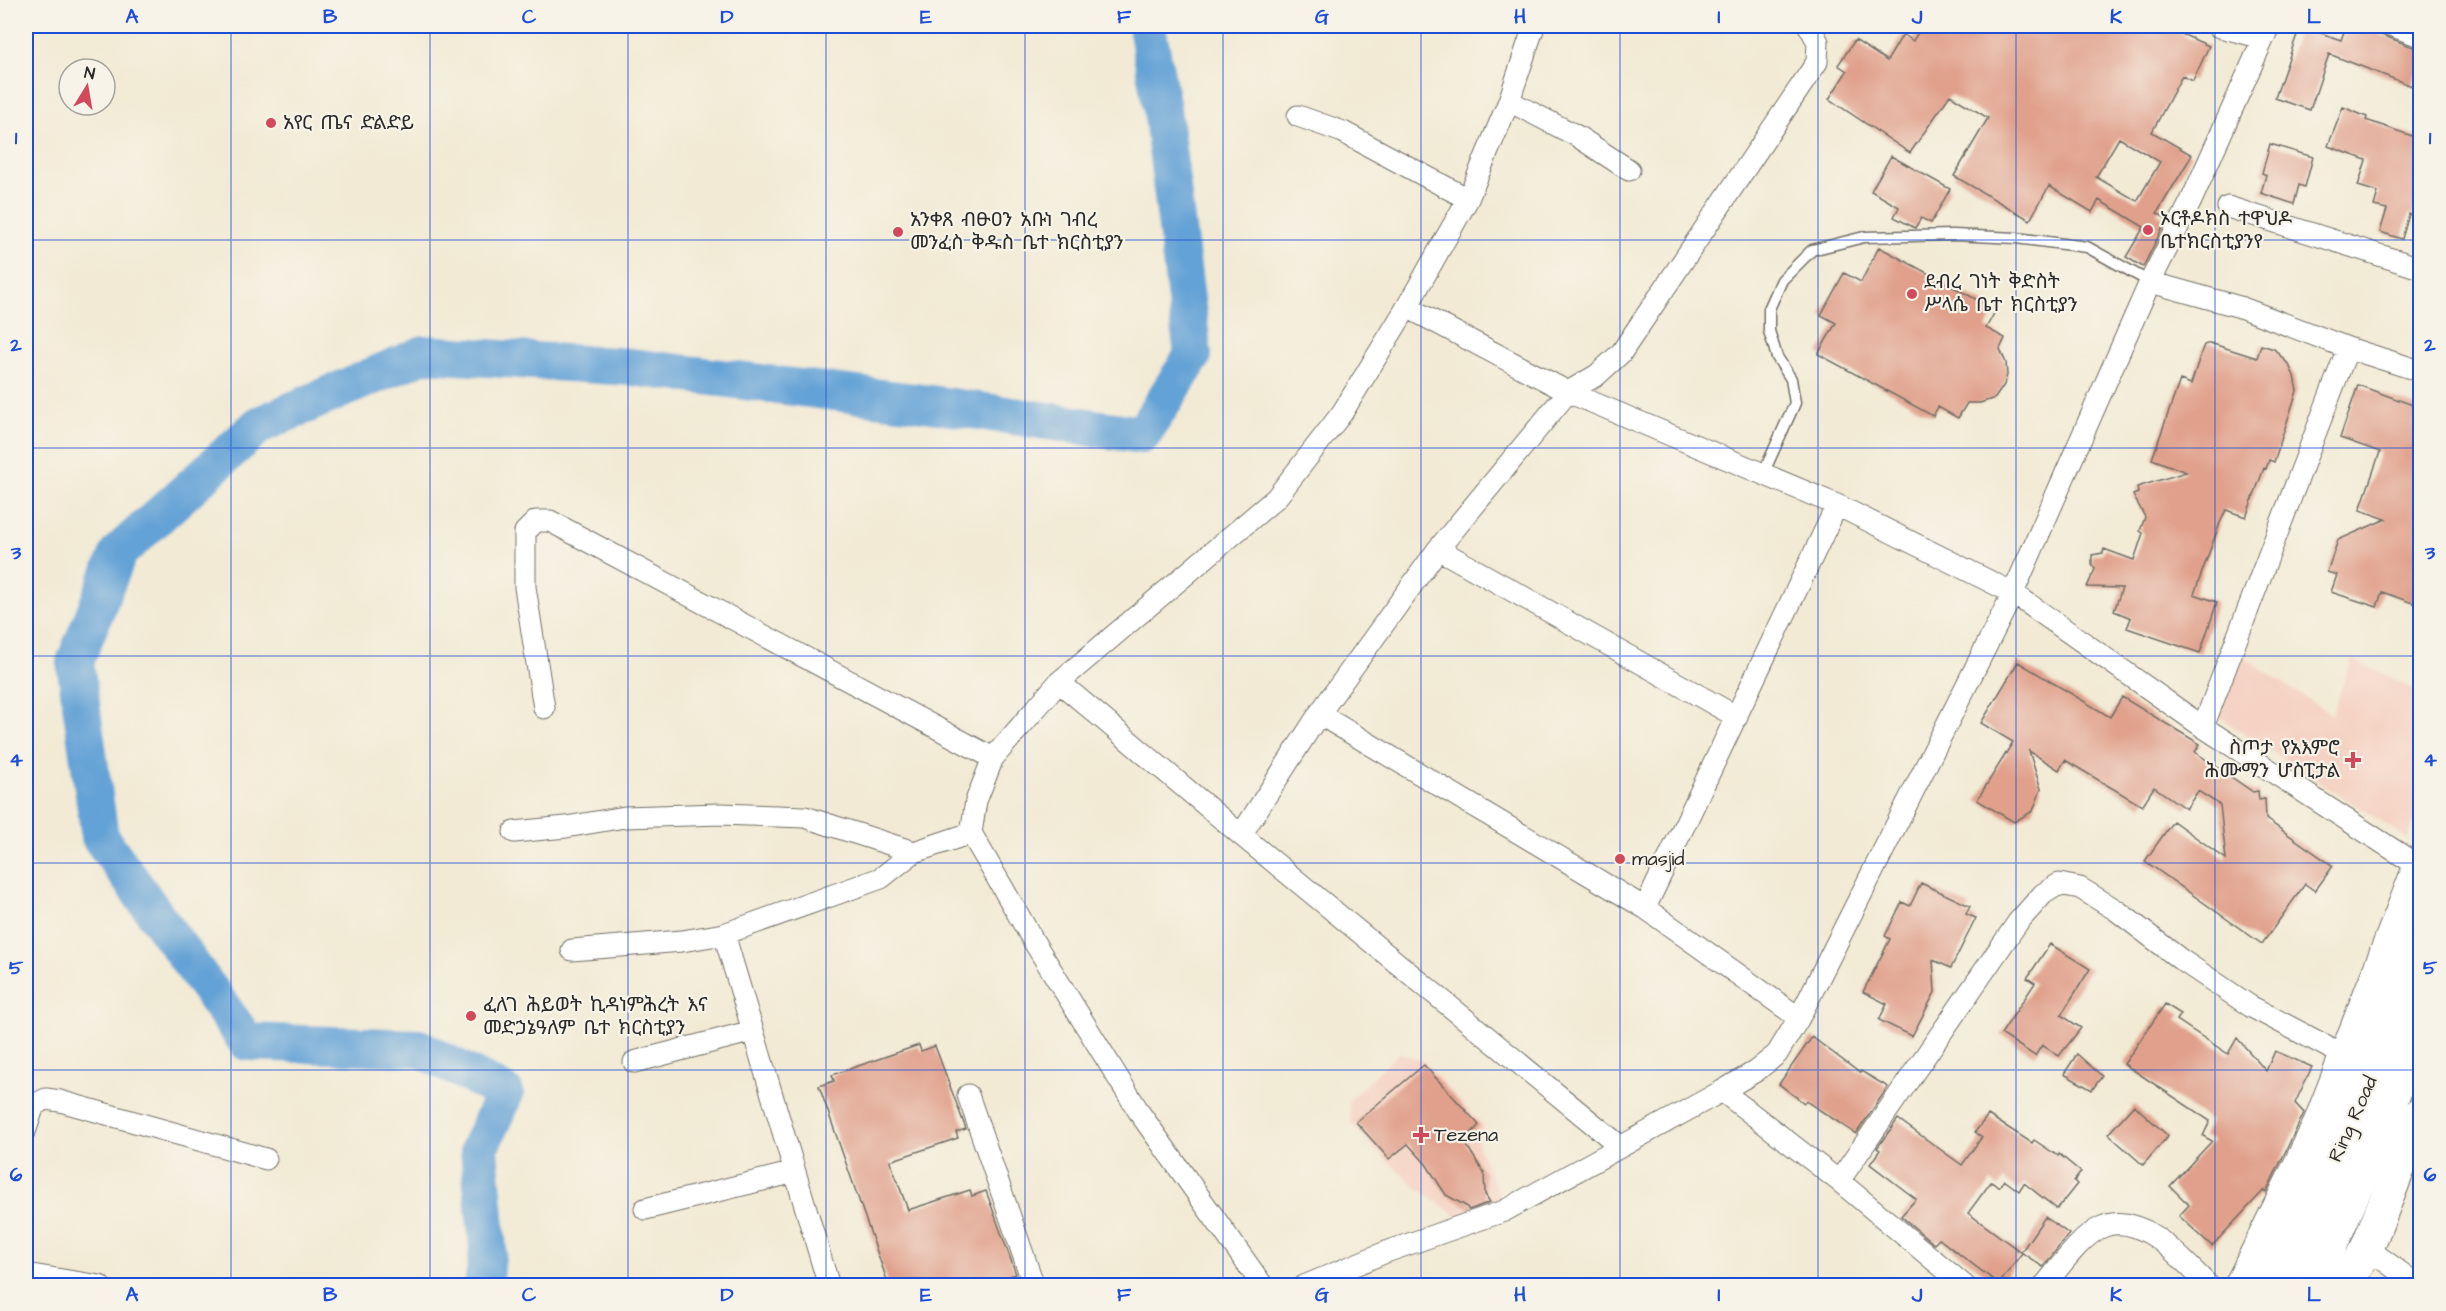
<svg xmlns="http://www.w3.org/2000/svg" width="2446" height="1311" viewBox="0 0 2446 1311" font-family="'Architects Daughter','Noto Sans Ethiopic',sans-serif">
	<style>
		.built { fill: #f5d2c3 }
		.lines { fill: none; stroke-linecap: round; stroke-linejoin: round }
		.river { stroke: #64a2d6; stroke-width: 38 }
		.building { fill: #e0a08b; fill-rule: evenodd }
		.lane-casing { stroke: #716e66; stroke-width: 13 }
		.street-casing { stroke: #716e66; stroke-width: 23 }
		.primary-casing { stroke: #716e66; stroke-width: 35 }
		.highway-casing { stroke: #716e66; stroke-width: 35 }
		.lane { stroke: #fff; stroke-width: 10 }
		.street { stroke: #fff; stroke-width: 21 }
		.primary { stroke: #fff; stroke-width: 33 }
		.highway { stroke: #fff; stroke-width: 33 }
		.grid { fill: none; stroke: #1d4ed8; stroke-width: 1.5; stroke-opacity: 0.55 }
		.poi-dot { fill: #d1495b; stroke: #f7f3e8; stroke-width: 2 }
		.labels { text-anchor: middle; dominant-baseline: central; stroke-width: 4.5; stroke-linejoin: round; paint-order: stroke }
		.poi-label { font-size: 20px; fill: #2b2b2b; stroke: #f7f3e8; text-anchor: start }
		.street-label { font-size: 20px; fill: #2b2b2b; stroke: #f7f3e8 }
		.neatline { fill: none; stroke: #1d4ed8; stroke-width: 2 }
		.grid-label { font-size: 20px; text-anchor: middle; font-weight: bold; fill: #1d4ed8 }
	</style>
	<rect width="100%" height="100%" fill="#f7f3e8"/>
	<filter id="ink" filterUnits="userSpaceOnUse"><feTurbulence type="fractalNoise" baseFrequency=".0167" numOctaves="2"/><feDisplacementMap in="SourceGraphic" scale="12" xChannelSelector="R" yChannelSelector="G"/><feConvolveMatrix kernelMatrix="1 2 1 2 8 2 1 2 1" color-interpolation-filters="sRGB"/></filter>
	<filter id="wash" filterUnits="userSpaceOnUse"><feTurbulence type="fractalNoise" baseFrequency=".008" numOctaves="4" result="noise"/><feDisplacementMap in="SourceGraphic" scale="24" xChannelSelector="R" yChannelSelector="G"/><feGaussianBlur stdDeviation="1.35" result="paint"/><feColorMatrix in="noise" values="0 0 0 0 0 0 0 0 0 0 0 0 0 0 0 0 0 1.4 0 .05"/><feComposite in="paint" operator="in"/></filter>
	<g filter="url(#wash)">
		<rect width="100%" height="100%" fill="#f2ead4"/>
		<path class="built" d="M2232,650L2332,715L2352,659L2420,692V804L2408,839L2209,711Z
			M1399,1053L1423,1061L1483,1126L1477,1144L1504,1206L1463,1221L1419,1189L1376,1151L1351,1123L1349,1100Z"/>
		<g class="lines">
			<path class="river" d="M483,1286L488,1250L479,1149L505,1093L419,1048L247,1042L100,837L75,662L119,552L259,425L424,354L631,367L931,404L1142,435L1193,355L1162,109L1147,26"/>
		</g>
		<g id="blocks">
			<path class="building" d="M1922,26H2180L2177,32L2209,46L2193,81L2182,76L2152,132L2192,155L2157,213L2167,219L2143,267L2126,257L2144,227L2099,200L2092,212L2049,186L2030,220L1954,176L1988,118L1950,95L1910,153L1829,99L1847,71L1838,65L1855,40L1887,61L1903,34L1913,41ZM2119,138L2160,162L2137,201L2096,177Z
				M2300,26L2341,40L2346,26H2358L2421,50V63L2412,86L2329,54L2310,110L2275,98Z
				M2343,107L2367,117L2366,120L2421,139V188L2413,215L2409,214L2402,239L2380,232L2387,209L2374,206L2378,192L2358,186L2366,160L2328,146Z
				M2270,144L2313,157L2305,187L2299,185L2294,204L2261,193L2266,175L2262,173Z
				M1891,156L1950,189L1931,223L1921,218L1915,228L1894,217L1899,207L1871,191Z
				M1879,247L1996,310L1986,328L2005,338L2000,349L2006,363L2007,375L2004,385L1995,398L1980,403H1967L1958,418L1938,407L1933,416L1818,354L1836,323L1821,315L1844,273L1861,282Z
				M2210,343L2257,358L2261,345L2274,349L2289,365L2294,376L2297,391L2274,462L2269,460L2266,469L2264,468L2246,517L2226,510L2220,523L2194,594L2217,602L2200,653L2127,628L2131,618L2114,611L2122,588L2087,587L2095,569L2092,565V555L2103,553L2104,549L2134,560L2143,533L2140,531L2145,517L2133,495L2138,493L2137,487L2186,472L2152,459L2180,380L2191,384L2202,350L2204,345Z
				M2358,385L2421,408V606L2382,592L2377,607L2331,592L2337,575L2327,572L2338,540L2386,519L2360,510L2380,452L2340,438Z
				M2018,662L2110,717L2122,697L2200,744L2195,752L2253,792L2258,791L2259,800L2265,799L2266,819L2333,866L2315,891L2305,884L2262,944L2145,861L2173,821L2226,859L2220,805L2198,791L2186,809L2154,787L2142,806L2065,760L2059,770L2029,751L2041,789L2033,811L2014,822L1977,800L2013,742L1981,723Z
				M1921,883L1970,906L1966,914L1976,918L1951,968L1933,960L1935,992L1912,1036L1879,1020L1887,1004L1863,992L1890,939L1885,936L1902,902L1910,906Z
				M2050,944L2090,969L2061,1015L2081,1028L2059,1056L2042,1045L2035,1056L2001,1034L2035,983L2027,978Z
				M2165,1004L2181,1014L2177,1020L2228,1054L2237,1038L2266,1071L2275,1051L2312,1067L2295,1103L2304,1113L2266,1192L2264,1190L2212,1246L2179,1216L2189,1205L2170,1186L2212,1141L2203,1136L2210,1121L2124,1064Z
				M1812,1037L1860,1073L1861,1071L1888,1087L1856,1134L1806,1101L1804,1103L1779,1084Z
				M919,1045L921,1051L935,1046L966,1129L956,1132L958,1138L890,1161L908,1210L970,1190L972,1196L986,1191L1016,1274L1007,1277L1010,1286H889L819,1086L834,1081L832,1075Z
				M2077,1054L2102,1076L2092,1090L2064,1074Z
				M1424,1065L1479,1125L1464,1141L1484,1173L1485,1194L1490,1202L1469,1210L1466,1206L1446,1195L1426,1164L1408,1144L1389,1159L1356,1122Z
				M2134,1105L2168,1136L2143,1165L2108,1134Z
				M1988,1115L2032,1143L2034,1140L2058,1156L2059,1154L2081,1172L2074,1181L2077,1184L2057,1209L2024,1183L2019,1191L2004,1180L1999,1187L1991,1182L1968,1213L2022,1253L1999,1284L1939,1239L1934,1244L1901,1216L1916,1199L1870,1164L1880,1150L1877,1148L1898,1119L1962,1165L1982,1137L1975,1132Z
				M2045,1217L2069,1234L2043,1267L2021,1252Z"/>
		</g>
	</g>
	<g filter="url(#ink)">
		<use href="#blocks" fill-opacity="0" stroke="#716e66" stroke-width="1.5"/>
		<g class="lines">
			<g class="lane-casing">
				<path id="lane" d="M1763,474L1795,403L1791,379L1777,357L1769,331V309L1782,280L1812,250L1864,237L1954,235L2016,238L2087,247L2150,282"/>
			</g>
			<g class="street-casing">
				<path id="street" d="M2217,26L2263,38
					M2393,26L2420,36
					M1509,101L1577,136L1629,170
					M1298,116L1343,132L1468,199
					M2228,207L2420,268
					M2150,282L2240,307L2348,348L2420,371
					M1407,307L1568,392L1837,505L2013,593L2203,727L2420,867
					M1438,549L1737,717
					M1059,682L1241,835L1620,1146
					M544,708L525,587V532L536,521H550L993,758
					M1319,714L1645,908L1799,1018
					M2203,727L2348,348
					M514,832L566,827L625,817L720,814L805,817L914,852
					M1241,835L1319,714L1438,549L1568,392L1597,375L1621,353L1817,62L1818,42L1809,26
					M1645,908L1837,505
					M724,934L829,1286
					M572,950L682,941L724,934L881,878L914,852L971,833
					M634,1062L753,1031
					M1722,1091L1839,1181L1965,1286
					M968,1095L1034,1286
					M26,1129L34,1105L46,1099L60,1101L266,1159
					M1839,1181L2018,922L2043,894L2059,884L2080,888L2116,910L2180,959L2250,1006L2347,1057
					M645,1209L795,1172
					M2367,1248L2419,1286
					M26,1274L100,1286
					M1263,1286L1141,1115L1034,942L971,833L976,801L993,758L1059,682L1276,498L1342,413L1407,307L1468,199L1509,101L1534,26
					M1304,1286L1386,1252L1504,1211L1722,1091L1756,1071L1777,1054L1799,1018L2013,593L2150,282L2191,201L2269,26
					M2044,1286C2059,1268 2081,1236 2102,1227C2142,1210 2183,1261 2209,1286"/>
			</g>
			<g class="primary-casing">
				<path id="primary" d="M2241,1286L2318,1128L2420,866
					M2345,1286L2367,1248L2420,1114"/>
			</g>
			<g class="highway-casing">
				<path id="highway" d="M2276,1286C2331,1176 2378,1063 2420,949
					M2313,1286L2368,1159L2420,1027"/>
			</g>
			<use href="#lane" class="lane"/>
			<use href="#street" class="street"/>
			<use href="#primary" class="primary"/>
			<use href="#highway" class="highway"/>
		</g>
	</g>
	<path class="grid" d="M231,26V1286M430,26V1286M628,26V1286M826,26V1286M1025,26V1286M1223,26V1286M1421,26V1286M1620,26V1286M1818,26V1286M2016,26V1286M2215,26V1286M26,240H2420M26,448H2420M26,656H2420M26,863H2420M26,1070H2420"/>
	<g class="poi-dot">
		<circle cx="271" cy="123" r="6"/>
		<circle cx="2148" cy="230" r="6"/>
		<circle cx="898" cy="232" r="6"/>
		<circle cx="1912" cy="294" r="6"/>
		<path d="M2350 751h6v6h6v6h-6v6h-6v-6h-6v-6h6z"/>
		<circle cx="1620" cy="859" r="6"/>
		<circle cx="471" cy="1016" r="6"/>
		<path d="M1418 1126h6v6h6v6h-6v6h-6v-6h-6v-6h6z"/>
	</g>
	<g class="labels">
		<g class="poi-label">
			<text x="283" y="123">አየር ጤና ድልድይ</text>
			<text x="2160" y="219">ኦርቶዶክስ ተዋህዶ<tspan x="2160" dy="23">ቤተክርስቲያንየ</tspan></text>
			<text x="910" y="220">አንቀጸ ብፁዐን አቡነ ገብረ<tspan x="910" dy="23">መንፈስ ቅዱስ ቤተ ክርስቲያን</tspan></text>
			<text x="1924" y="282">ደብረ ገነት ቅድስት<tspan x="1924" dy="23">ሥላሴ ቤተ ክርስቲያን</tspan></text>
			<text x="2340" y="748" text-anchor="end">ስጦታ የአእምሮ<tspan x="2340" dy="23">ሕሙማን ሆስፒታል</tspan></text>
			<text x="1632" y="859">masjid</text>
			<text x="483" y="1005">ፈለገ ሕይወት ኪዳነምሕረት እና<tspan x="483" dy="23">መድኃኔዓለም ቤተ ክርስቲያን</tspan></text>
			<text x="1434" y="1135">Tezena</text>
		</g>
		<g class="street-label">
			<text transform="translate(2353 1119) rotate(-66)">Ring Road</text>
		</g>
	</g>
	<rect width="2446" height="1311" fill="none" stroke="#f7f3e8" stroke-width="66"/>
	<g transform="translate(87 87) rotate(11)"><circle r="28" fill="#f7f3e8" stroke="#a5a39c" stroke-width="1.5"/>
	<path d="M0-4.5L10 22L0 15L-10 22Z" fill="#d1495b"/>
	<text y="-9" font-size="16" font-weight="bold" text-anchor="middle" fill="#2b2b2b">N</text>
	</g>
	<rect x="33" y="33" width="2380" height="1245" class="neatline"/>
	<g class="grid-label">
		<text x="132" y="23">A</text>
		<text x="330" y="23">B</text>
		<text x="529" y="23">C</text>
		<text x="727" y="23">D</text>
		<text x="926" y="23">E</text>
		<text x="1124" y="23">F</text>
		<text x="1322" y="23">G</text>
		<text x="1520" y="23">H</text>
		<text x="1719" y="23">I</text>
		<text x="1917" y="23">J</text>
		<text x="2116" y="23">K</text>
		<text x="2314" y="23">L</text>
		<text x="16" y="144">1</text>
		<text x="2430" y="144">1</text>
		<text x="16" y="351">2</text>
		<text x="2430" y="351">2</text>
		<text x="16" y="559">3</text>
		<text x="2430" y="559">3</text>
		<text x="16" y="766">4</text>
		<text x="2430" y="766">4</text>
		<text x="16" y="974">5</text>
		<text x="2430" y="974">5</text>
		<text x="16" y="1181">6</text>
		<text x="2430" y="1181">6</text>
		<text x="132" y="1301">A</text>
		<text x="330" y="1301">B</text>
		<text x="529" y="1301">C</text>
		<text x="727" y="1301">D</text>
		<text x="926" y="1301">E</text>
		<text x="1124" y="1301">F</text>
		<text x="1322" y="1301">G</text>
		<text x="1520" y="1301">H</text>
		<text x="1719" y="1301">I</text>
		<text x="1917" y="1301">J</text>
		<text x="2116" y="1301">K</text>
		<text x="2314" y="1301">L</text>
	</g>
</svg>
